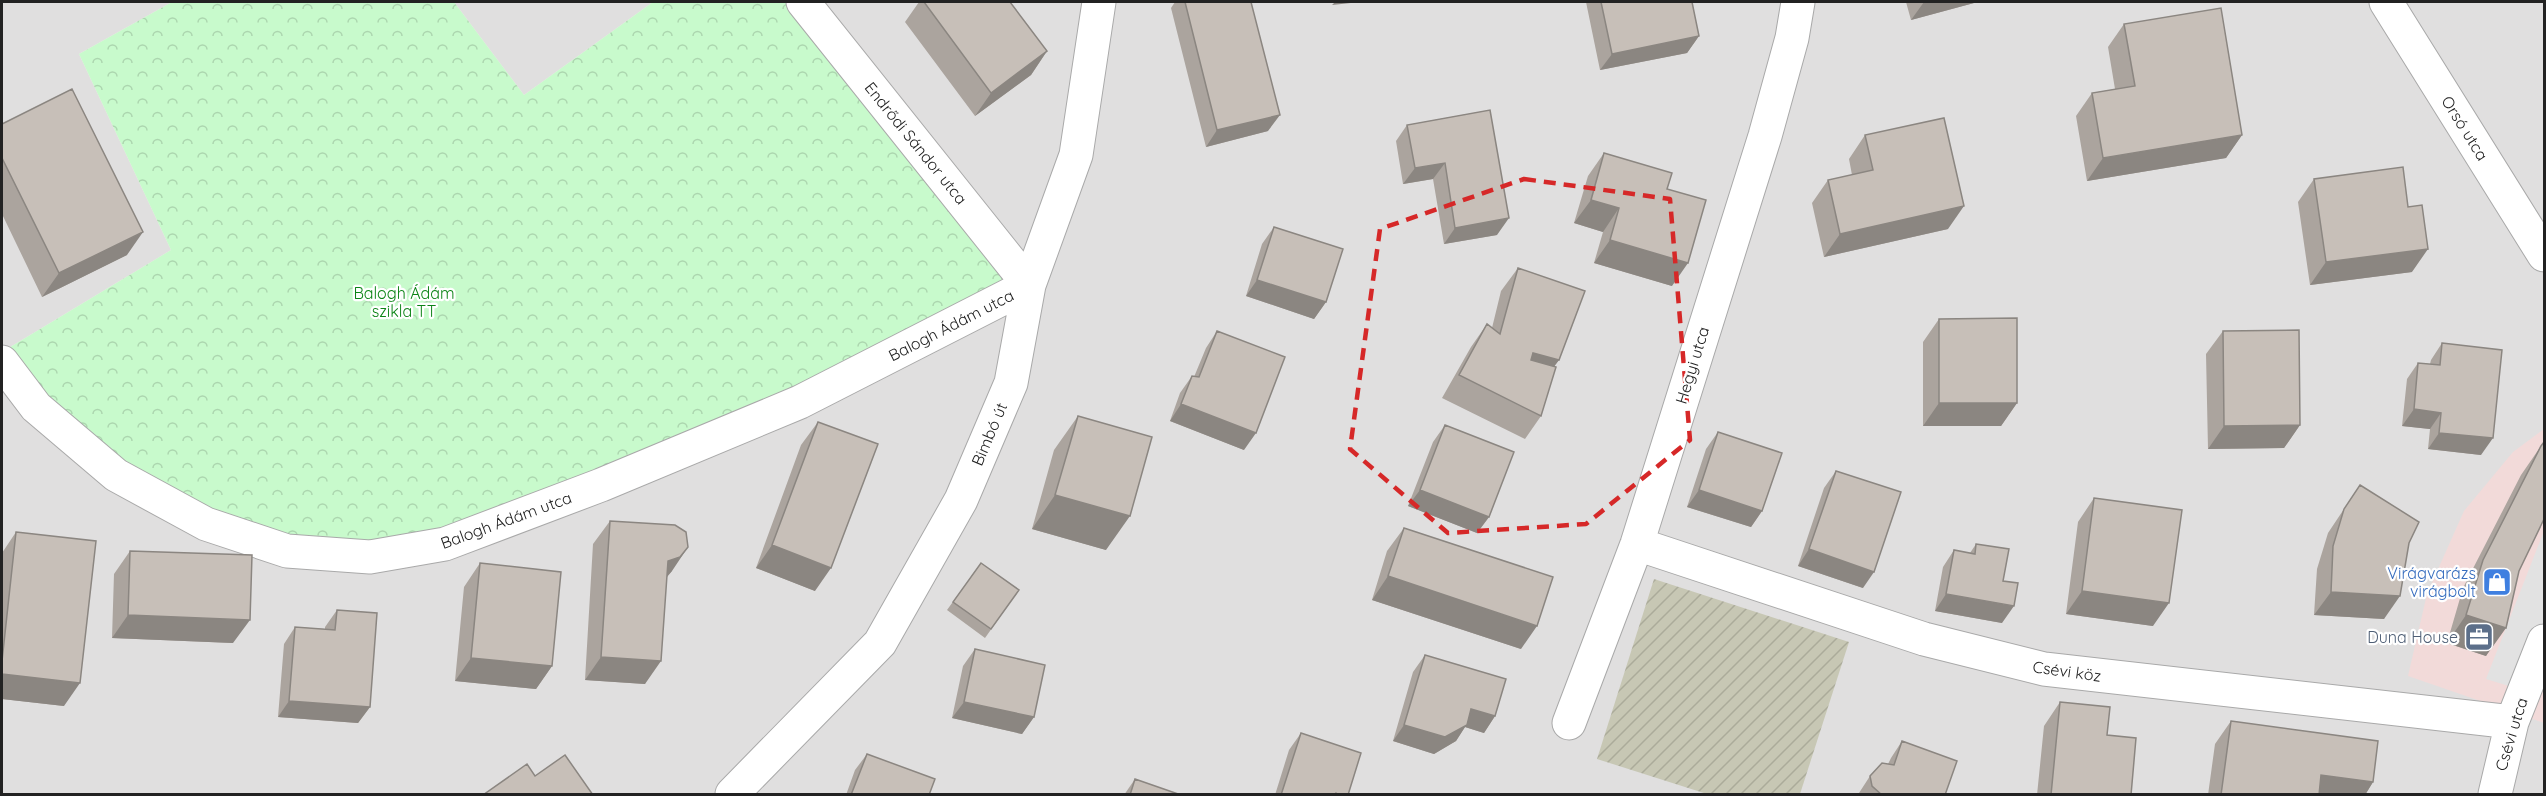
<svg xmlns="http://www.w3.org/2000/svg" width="2546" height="796" viewBox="0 0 2546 796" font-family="Quicksand,sans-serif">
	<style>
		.residential { fill: #e0dfdf }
		.commercial { fill: #f2dad9 }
		.construction { fill: url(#construction-furrows) }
		.park { fill: url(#park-crowns) }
		.parking { fill: #e2e2e2 }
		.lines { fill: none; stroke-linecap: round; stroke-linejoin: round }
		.minor-casing { stroke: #a9a9a9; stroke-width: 35 }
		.minor { stroke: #fff; stroke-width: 33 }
		.wall { fill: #aba49e }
		.shaded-wall { fill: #8b8681 }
		.building { fill: #c7bfb8; stroke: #8b8681; stroke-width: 1.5 }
		.marked { fill: none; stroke: #d62828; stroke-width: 4.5; stroke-dasharray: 12 8; stroke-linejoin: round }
		.labels { text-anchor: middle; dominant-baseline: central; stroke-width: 4.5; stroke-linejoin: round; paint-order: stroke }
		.street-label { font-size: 16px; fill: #222; stroke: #fff }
		.park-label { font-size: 16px; fill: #0c8416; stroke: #fff }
		.shop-label { font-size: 16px; fill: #366cbe; stroke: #fff; text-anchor: end }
		.service-label { font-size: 16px; fill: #4e5e75; stroke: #fff; text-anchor: end }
	</style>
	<defs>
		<pattern id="construction-furrows" width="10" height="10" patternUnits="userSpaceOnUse" patternTransform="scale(1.5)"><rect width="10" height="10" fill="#c7c7b4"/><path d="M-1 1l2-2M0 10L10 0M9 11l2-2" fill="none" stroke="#abab9a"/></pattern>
		<pattern id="park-crowns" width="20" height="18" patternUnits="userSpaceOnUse" patternTransform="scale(1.5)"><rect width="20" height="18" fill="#c8facc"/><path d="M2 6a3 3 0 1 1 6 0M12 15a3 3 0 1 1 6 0" fill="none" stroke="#acd6af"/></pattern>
	</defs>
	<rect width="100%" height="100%" fill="#f2efe9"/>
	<path class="residential" d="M2,2H172L79,54L171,250L2,352Z
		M454,2H653L524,95Z
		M803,2H2544V794H2V362Z"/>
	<path class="commercial" d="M2544,429V723L2408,676L2427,594L2464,511L2513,452Z"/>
	<path class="construction" d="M1654,579L1849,642L1800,794H1707L1597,759Z"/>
	<path class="park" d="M172,2H454L524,95L653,2H803L1029,285L445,544L287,551L116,475L2,352L171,250L79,54Z"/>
	<path class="parking" d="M2544,531V641L2525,691L2486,679Z"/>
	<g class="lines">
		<g class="minor-casing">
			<path id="minor" d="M803,2L1029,285
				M2386,2L2544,255
				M2,362L36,407L116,475L206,524L287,551L370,557L445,544L601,485L800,402L1029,285
				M1637,544L1924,639L2044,669L2512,722
				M1569,723L1637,544L1765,136L1792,38L1798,2
				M732,794L880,643L961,500L1011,383L1029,285L1076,155L1099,2
				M2495,794L2512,722L2544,641"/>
		</g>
		<use href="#minor" class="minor"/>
	</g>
	<path class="wall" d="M919,2H1010L1047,51L1031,75L975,116L905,22Z
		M1175,2H1251L1268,131L1206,147L1171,8Z
		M1586,2H1692L1699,36L1687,53L1600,70Z
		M1906,2H1975L1974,3L1911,20Z
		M2124,24L2242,135L2226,158L2087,181L2076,116L2092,93L2115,89L2108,47Z
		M1490,110L1497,235L1444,244L1433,179L1403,184L1396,141L1407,125Z
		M2,124L127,255L42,297L2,214Z
		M1865,135L1948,229L1824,257L1812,203L1828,180L1852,175L1849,159Z
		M1604,153L1667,189L1672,286L1594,263L1603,232L1574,223L1588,176Z
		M2314,179L2412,272L2310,285L2298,202Z
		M1274,227L1326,302L1314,319L1246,296L1262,244Z
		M1518,268L1559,360L1554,366L1541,416L1525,439L1442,398L1471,347L1487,324L1492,328L1501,291Z
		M1939,319L2017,403L2001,426H1923V342Z
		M1217,331L1244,450L1170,421L1180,393L1192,376L1194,377L1206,348Z
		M2223,331L2300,425L2284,448L2208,449L2206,354Z
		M2442,343L2481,455L2428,449L2430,429L2402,426L2407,379L2418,363L2430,364L2431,360Z
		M1078,416L1106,550L1032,529L1054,450Z
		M818,422L815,591L756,568L801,445Z
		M1445,425L1489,517L1477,533L1408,506L1433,442Z
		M1718,432L1762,511L1751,527L1687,507L1706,449Z
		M2541,446L2519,571L2486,656L2447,643L2463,588L2521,475Z
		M1836,471L1863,588L1798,566L1824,488Z
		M2360,485L2409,543L2384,619L2314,615L2317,569L2328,533Z
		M2094,498L2153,626L2066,614L2078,522Z
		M610,521L672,571L667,577L645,684L585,680L593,544Z
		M1404,528L1521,649L1372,600L1387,551Z
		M16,532L64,706L2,699V553Z
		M1976,544L2003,581L2002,623L1935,611L1943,567L1954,550L1970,553Z
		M130,551L233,643L112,638L114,574Z
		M480,563L552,666L536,689L455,681L464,587Z
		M981,563L1019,590L985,638L947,610Z
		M337,610L370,707L358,723L278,717L284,644L295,627L325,629V627Z
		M975,649L1034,717L1022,734L952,718L963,666Z
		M1425,655L1495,716L1484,733L1465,727L1456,741L1434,754L1393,741L1413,672Z
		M2060,702L2107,735L2131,795H2037L2044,726Z
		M2231,721L2373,782L2365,795H2208L2215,744Z
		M1301,733L1348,795H1275L1289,750Z
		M1902,741L1945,795H1859V793L1870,776L1888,764L1891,758Z
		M867,754L929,795H846L855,770Z
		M1135,779L1181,795H1124Z"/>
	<path class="shaded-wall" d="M1335,2H1360L1332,5Z
		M1924,2H1975L1974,3L1911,20Z
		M1699,36L1687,53L1600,70L1612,54Z
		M1047,51L1031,75L975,116L991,93Z
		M1280,115L1268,131L1206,147L1217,130Z
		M2242,135L2226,158L2087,181L2103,158Z
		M1445,163L1433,179L1403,184L1415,168Z
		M1591,200L1619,208L1603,232L1574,223Z
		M1964,206L1948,229L1824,257L1840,234Z
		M1509,218L1497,235L1444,244L1455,228Z
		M143,232L127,255L42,297L59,273Z
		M1610,240L1688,263L1672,286L1594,263Z
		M2428,249L2412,272L2310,285L2326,262Z
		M1257,280L1326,302L1314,319L1246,296Z
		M1533,353L1559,360L1542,383L1517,376Z
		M1939,403H2017L2001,426H1923Z
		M1181,404L1256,433L1244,450L1170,421Z
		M2414,409L2441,413L2430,429L2402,426Z
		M2300,425L2284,448L2208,449L2224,426Z
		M2439,433L2493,438L2481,455L2428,449Z
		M1420,490L1489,517L1477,533L1408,506Z
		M1699,490L1762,511L1751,527L1687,507Z
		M1055,495L1130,516L1106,550L1032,529Z
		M772,545L831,568L815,591L756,568Z
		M688,547L672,571L664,580L668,561Z
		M1809,549L1874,572L1863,588L1798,566Z
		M1388,576L1537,626L1521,649L1372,600Z
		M2082,591L2169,603L2153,626L2066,614Z
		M2331,592L2400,596L2384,619L2314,615Z
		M1946,594L2014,606L2002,623L1935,611Z
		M128,615L250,620L233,643L112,638Z
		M2466,615L2506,628L2486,656L2447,643Z
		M601,657L661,661L645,684L585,680Z
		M471,658L552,666L536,689L455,681Z
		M2,674L80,683L64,706L2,699Z
		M289,701L370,707L358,723L278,717Z
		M964,702L1034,717L1022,734L952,718Z
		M1471,709L1495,716L1484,733L1465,727L1456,741L1434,754L1393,741L1404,725Z
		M2321,775L2373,782L2365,795H2307Z"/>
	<path class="building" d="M924,2H1010L1047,51L991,93Z
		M1185,2H1251L1280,115L1217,130Z
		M1601,2H1692L1699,36L1612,54Z
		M2221,8L2242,135L2103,158L2092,93L2135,86L2124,24Z
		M72,89L143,232L59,273L2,158V124Z
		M1490,110L1509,218L1455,228L1445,163L1415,168L1407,125Z
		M1944,118L1964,206L1840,234L1828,180L1873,170L1865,135Z
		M1604,153L1672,173L1667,189L1706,200L1688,263L1610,240L1619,208L1591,200Z
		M2403,167L2408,207L2422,205L2428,249L2326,262L2314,179Z
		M1274,227L1343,249L1326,302L1257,280Z
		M1518,268L1585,291L1559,360L1533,353L1531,360L1556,367L1541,416L1459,375L1487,324L1500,334Z
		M2017,318V403H1939V319Z
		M2299,330L2300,425L2224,426L2223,331Z
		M1217,331L1285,357L1256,433L1181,404L1192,376L1199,377Z
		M2442,343L2502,350L2493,438L2439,433L2441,413L2414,409L2418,363L2440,365Z
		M1078,416L1152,437L1130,516L1055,495Z
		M818,422L878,444L831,568L772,545Z
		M1445,425L1514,452L1489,517L1420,490Z
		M1718,432L1782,453L1762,511L1699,490Z
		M2544,442V519L2519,571L2506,628L2466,615L2483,560L2541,446Z
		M1836,471L1901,492L1874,572L1809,549Z
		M2360,485L2419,522L2409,543L2400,596L2331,592L2333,546L2344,509Z
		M2094,498L2182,510L2169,603L2082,591Z
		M610,521L675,525L686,532L688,547L680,557L668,561L661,661L601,657Z
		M1404,528L1553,577L1537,626L1388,576Z
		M16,532L96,541L80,683L2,674V661Z
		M1976,544L2009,549L2003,581L2018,583L2014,606L1946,594L1954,550L1975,554Z
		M130,551L252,555L250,620L128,615Z
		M480,563L561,572L552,666L471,658Z
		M981,563L1019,590L991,629L953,602Z
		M337,610L377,613L370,707L289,701L295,627L335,630Z
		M975,649L1045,665L1034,717L964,702Z
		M1425,655L1506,679L1495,716L1471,709L1467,725L1445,737L1404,725Z
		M2060,702L2110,707L2107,735L2136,738L2131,795H2051Z
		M2231,721L2378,741L2373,782L2321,775L2319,795L2290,794V795H2221Z
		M1301,733L1361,753L1348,795H1339L1336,793L1335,795H1281Z
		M1902,741L1957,761L1945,795H1882L1872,786L1870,776L1882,763L1894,765Z
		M867,754L935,779L929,795H851Z
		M565,755L593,795H483L527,764L535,776Z
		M1135,779L1181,795H1130Z"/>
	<path class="marked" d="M1524,179L1670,199L1690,440L1586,524L1448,533L1350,449L1380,229Z"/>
	<defs>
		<g id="shop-square" transform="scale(1.5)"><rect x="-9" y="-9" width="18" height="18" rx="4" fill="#3f7fe0" stroke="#fff"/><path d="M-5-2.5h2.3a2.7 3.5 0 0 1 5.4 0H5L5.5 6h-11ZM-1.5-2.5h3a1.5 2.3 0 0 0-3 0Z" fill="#fff"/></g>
		<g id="office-square" transform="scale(1.5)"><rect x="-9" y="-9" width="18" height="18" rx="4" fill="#5c6f8a" stroke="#fff"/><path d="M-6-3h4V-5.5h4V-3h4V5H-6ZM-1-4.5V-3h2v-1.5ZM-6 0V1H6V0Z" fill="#fff"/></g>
	</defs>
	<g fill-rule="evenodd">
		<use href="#shop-square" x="2497" y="582"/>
		<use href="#office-square" x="2479" y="637"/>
	</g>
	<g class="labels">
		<g class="street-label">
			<text transform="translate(2465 128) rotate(58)">Orsó utca</text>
			<text transform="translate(916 143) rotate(51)">Endrődi Sándor utca</text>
			<text transform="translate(951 325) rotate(-27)">Balogh Ádám utca</text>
			<text transform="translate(1692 365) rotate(-73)">Hegyi utca</text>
			<text transform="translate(989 434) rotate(-67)">Bimbó út</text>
			<text transform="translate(506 520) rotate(-20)">Balogh Ádám utca</text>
			<text transform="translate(2067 671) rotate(8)">Csévi köz</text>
			<text transform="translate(2511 734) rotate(-73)">Csévi utca</text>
		</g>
		<g class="park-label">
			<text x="404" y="293">Balogh Ádám<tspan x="404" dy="18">szikla TT</tspan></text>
		</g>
		<g class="shop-label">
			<text x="2476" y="573">Virágvarázs<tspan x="2476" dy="18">virágbolt</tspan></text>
		</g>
		<g class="service-label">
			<text x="2458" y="637">Duna House</text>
		</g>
	</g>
	<rect width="2546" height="796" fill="none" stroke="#222222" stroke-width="6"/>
</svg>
